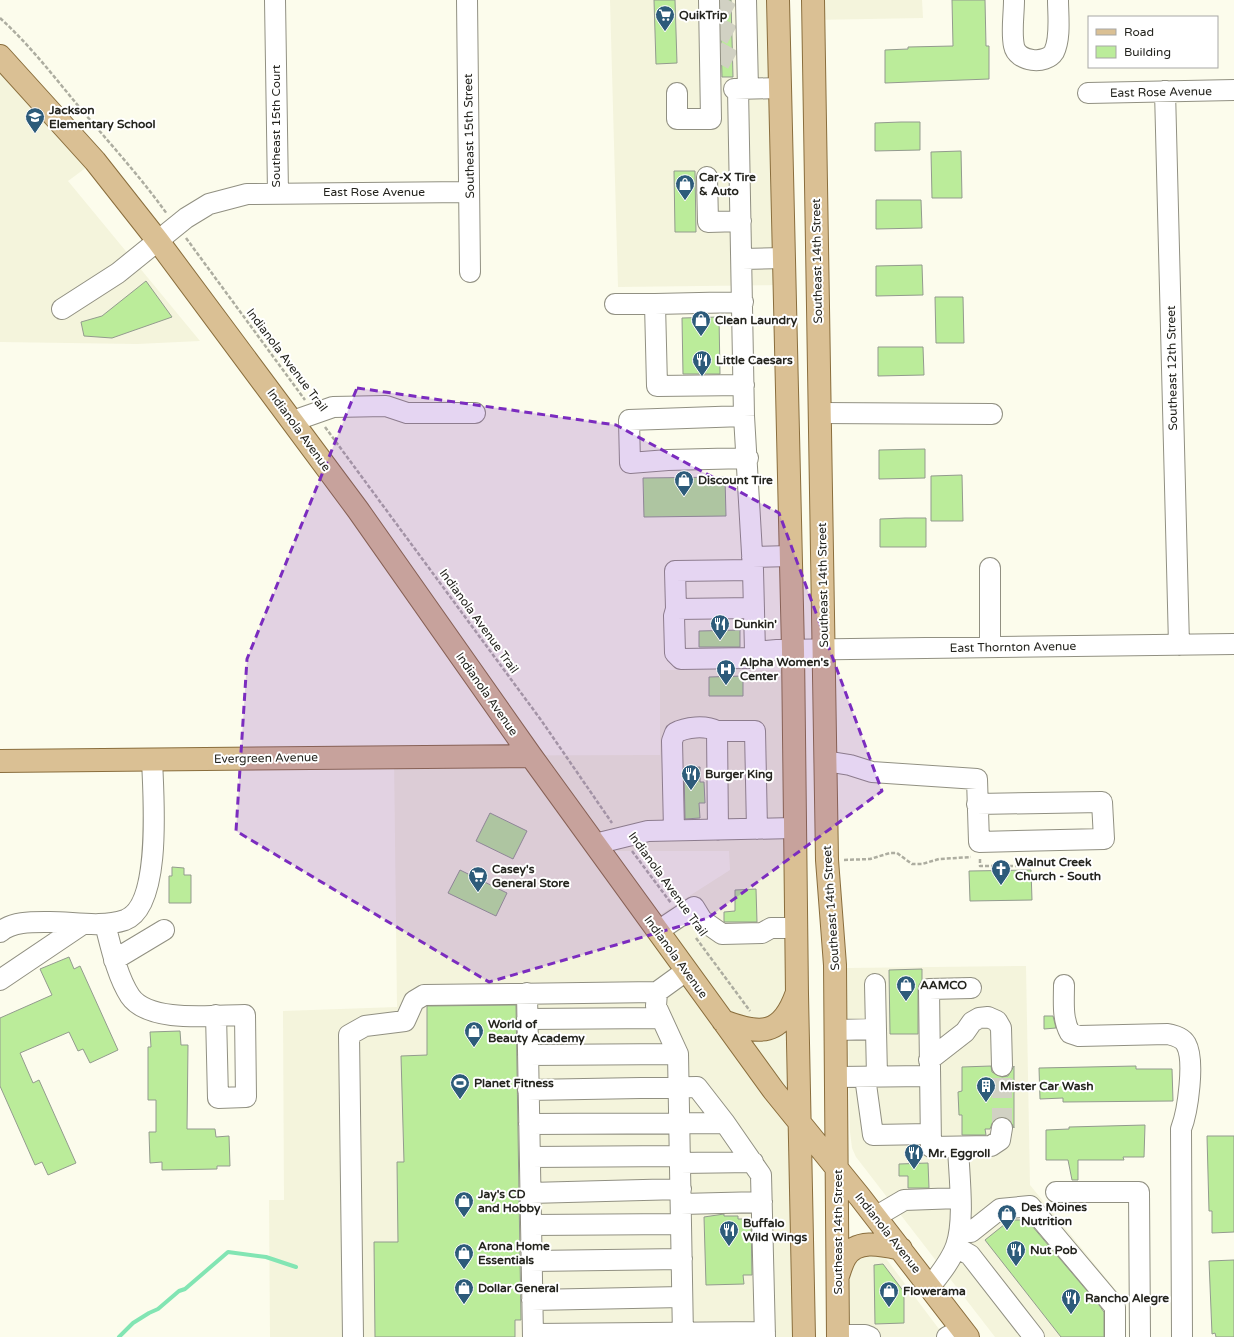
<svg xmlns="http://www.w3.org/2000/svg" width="1234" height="1337" viewBox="0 0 1234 1337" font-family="'Varela Round',sans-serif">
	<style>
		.built { fill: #f4f4dc; fill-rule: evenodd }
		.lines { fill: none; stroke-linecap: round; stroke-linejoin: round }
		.stream { stroke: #82e5b3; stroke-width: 4 }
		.building { fill: #bbec9a; stroke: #939b8e }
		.minor-tunnel { stroke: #d1d1c3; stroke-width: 20; stroke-dasharray: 20 10; stroke-linecap: butt }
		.minor-casing { stroke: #919082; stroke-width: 22 }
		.major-casing { stroke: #8a6e3d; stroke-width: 24 }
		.path { stroke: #adada0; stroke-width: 2.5; stroke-dasharray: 4 2; stroke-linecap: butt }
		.minor { stroke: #fff; stroke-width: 20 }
		.major { stroke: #dac094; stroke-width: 22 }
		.marked { fill: #7b2cbf; fill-opacity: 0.2; stroke: #7b2cbf; stroke-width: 3; stroke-dasharray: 8 5; stroke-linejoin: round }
		.labels { text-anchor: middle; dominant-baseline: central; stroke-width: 4; stroke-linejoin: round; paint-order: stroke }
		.poi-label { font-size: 12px; font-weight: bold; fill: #24241e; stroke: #fff; text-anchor: start }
		.street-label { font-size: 12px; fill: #24241e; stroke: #fff }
	</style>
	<rect width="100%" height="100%" fill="#fcfcec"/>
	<path class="built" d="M610,0H778L784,285L618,287Z
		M813,0H922L923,18L813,20Z
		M0,56L95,161L68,181L200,341L137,344L0,342Z
		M660,670H793L802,1337H270L269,1200H284L283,1011L397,1007L394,756L660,755ZM601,851H729L730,870L650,921Z
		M1026,966L1030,1185L1123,1299L1124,1337H995L856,1157L852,1148L850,1132L847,968Z
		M865,1252L884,1256L945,1337H850L849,1272L852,1265Z"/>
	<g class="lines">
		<path class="stream" d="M119,1337L133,1323L149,1313L158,1309L179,1291L185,1289L228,1252L266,1257L296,1267"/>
	</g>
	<path class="building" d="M654,0H675L677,63L656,64Z
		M720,0H731L733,77H722Z
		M952,0H985L986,46H989V79L885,83V50L908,49V47L953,46Z
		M901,122H920V150L875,151V123Z
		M961,151L962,198H932L931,152Z
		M674,171H695L696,232H675Z
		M876,200H921L922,228L876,229Z
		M922,265L923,295L876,296V266Z
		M146,281L172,317L112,338L84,336L81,322L102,316Z
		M935,297H963L964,343H936Z
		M719,317L720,374H683L682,318Z
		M878,347H923L924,375L878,376Z
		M925,449V478L879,479V450Z
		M962,475L963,521H931V476Z
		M725,477L726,516L644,517L643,478Z
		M905,518H926V547H880V519Z
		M740,630V647H699V631Z
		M743,676V696H709V677Z
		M700,767V782H704L705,803H699L700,818L685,819L684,768Z
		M490,813L527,831L513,859L476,841Z
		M172,867L184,868V875H191V903H169V876H172Z
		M460,870L507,893L496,916L448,893Z
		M1031,870L1032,900L970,901L969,871Z
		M756,889L757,922H724V912L735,911V890Z
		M69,957L74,969L80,966L118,1050L90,1063L83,1049L78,1051L69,1032L20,1053L33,1083L39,1080L76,1163L48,1175L42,1162L35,1165L0,1086V1018L52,995L40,969Z
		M922,969V980L918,989V1034H890L889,970Z
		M516,1005L521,1320H515V1337H375L374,1242H398L397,1162H404L401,1056L427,1055V1006Z
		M1044,1016H1053L1056,1028L1044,1029Z
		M180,1031L181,1045H188L187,1129H215L216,1137L229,1136L230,1166H217V1169L162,1170V1162L150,1163L149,1132H156V1100H148V1047H151L150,1032Z
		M991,1066L992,1072L1002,1077L1008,1076L1014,1066V1128L1009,1119L998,1117L993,1121L990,1129H985L986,1135H962V1115H959L958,1092L962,1091V1067Z
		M1136,1066V1069H1172L1173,1101L1063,1102V1098L1040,1099L1039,1068Z
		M1145,1125L1144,1157H1123L1124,1160H1078V1180H1072L1068,1160H1046V1130L1069,1129V1127Z
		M1207,1136H1234V1232L1212,1233V1211H1209Z
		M928,1163L929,1188H908V1176H899V1164Z
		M724,1214V1216H738V1219H751L752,1275H743L744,1284L706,1285L704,1217Z
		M1010,1220H1027L1099,1305L1104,1312V1337H1061L985,1240Z
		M1234,1260V1337H1216L1215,1333L1212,1334L1209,1261Z
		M883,1264L904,1292V1323L875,1324L874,1265Z"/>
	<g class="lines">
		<path class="minor-tunnel" d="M715,4L731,13
			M716,26L732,35
			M717,51L733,60
			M1002,1128V1066"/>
		<g class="minor-casing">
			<path id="minor" d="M275,0L278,193
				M467,0L470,272
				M746,0L748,89
				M1014,0C1014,15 1011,32 1014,46C1017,62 1046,65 1054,52C1061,38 1058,15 1058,0
				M734,89L780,88
				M738,89L744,416L753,570L755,652L777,650L1234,644
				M1165,91L1179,645
				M677,93V119H711L709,0
				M1088,93L1234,90
				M707,177L708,222L741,221
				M742,259L784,258
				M743,302L655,304L657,386L744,385
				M615,304H655
				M62,309L118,273L186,218L209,204L247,194L469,192
				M820,413L992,414
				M744,416L629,420L630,463L668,460L748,458
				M293,421L333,407L386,406L407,413H475
				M752,557L791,556
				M990,568V647
				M753,570L675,571L676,609L754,608
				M676,609L674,616L675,653L681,659L751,658L755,652
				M825,761L850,765L872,772L977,779L979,842L1104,839L1102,802L977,804
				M674,830L672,741L675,733C686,727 705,725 717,731
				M718,830L717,731H755L757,829
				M595,844L648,831L794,828
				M105,924C111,947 117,976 130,996C149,1024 215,1015 245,1015L246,1097L218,1098L216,1015
				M658,931L694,907L702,920L722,934L762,933L771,928H796
				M0,932C13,921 34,922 50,922C74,922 101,928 125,920C163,906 153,792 152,759
				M114,960L164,930
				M0,980L83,924
				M875,984L877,1076
				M1064,985C1064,1001 1062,1019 1070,1033L1079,1036L1168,1034C1175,1036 1182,1037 1186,1044C1195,1060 1188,1111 1181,1129L1182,1337
				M971,988L929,989L931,1147L991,1146L1000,1140L1002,1128
				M527,993L533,1337
				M527,1019L660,1018
				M836,1030L876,1029
				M528,1055L678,1054
				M929,1060L965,1032L972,1022L979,1018L988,1017L997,1021L1001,1028L1002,1066
				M837,1077L929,1076
				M865,1077L873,1135L930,1134
				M528,1090L697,1087L725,1123L761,1175L765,1337
				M529,1124L725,1123
				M530,1157L680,1156
				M680,1163L753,1162
				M1056,1192H1139L1140,1337
				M530,1193L681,1189
				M681,1204L762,1202
				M875,1217L904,1200L959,1198
				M531,1225L681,1224
				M960,1231L971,1232L1000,1209L1030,1206L1115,1307V1337
				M956,1247L970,1255L1034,1337
				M531,1261L682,1259
				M929,1288C939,1275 951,1261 956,1246C965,1221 959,1175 958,1147
				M532,1300L682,1297
				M533,1334L765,1332
				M838,1335H865L870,1337
				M353,1337L349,1035L365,1026L405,1021L414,1001L424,995L657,992
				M683,1337L678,1054L656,1006L657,992L686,971
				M947,1337L962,1329"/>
		</g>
		<g class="major-casing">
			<path id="major" d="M778,0L793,650L797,994L804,1337
				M813,0L827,860L835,965L838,1337
				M0,56L95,161L158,241L358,510L531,756L774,1091L860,1197L968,1337
				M0,761L531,756
				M723,1021C760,1035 781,1036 796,995
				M838,1276C840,1270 842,1263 845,1258C856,1238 883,1245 901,1249"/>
		</g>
		<path class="path" d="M0,18C32,47 58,82 85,114C113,147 142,179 167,214
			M186,238L305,400
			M325,427L541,720L612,823
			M632,851L671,903
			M980,859V866H1020
			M844,860L870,859L890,853H897L912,864H922L939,859L971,857
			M696,938L750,1011"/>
		<use href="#minor" class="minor"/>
		<use href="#major" class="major"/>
	</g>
	<path class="marked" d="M357,388L616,425L779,513L882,791L708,918L489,982L236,831L247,659Z"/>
	<defs>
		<g id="supermarket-pin" transform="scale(1)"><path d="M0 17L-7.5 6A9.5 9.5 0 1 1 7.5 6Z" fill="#2d5b7a" stroke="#fff"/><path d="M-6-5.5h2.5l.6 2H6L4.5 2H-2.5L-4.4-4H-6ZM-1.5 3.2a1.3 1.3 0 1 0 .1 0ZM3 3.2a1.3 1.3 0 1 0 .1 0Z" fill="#fff"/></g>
		<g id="school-pin" transform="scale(1)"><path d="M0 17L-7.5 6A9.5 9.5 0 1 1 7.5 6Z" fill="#2d5b7a" stroke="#fff"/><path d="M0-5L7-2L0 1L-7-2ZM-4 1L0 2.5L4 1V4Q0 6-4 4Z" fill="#fff"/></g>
		<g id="shop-pin" transform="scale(1)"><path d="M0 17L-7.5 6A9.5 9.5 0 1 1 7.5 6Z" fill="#2d5b7a" stroke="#fff"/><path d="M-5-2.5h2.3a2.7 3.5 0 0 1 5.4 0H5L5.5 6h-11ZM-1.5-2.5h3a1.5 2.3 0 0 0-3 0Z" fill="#fff"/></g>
		<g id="restaurant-pin" transform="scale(1)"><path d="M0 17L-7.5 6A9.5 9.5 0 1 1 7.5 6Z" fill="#2d5b7a" stroke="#fff"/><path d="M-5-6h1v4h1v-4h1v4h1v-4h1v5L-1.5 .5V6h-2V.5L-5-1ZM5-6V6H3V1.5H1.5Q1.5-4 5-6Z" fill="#fff"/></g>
		<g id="hospital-pin" transform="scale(1)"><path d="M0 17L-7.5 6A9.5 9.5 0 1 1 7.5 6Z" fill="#2d5b7a" stroke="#fff"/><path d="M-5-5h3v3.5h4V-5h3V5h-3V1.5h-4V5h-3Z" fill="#fff"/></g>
		<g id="church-pin" transform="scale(1)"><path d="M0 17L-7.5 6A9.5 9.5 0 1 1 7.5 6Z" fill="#2d5b7a" stroke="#fff"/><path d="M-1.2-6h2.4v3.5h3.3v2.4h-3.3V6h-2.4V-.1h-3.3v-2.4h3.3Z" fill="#fff"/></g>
		<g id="stadium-pin" transform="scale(1)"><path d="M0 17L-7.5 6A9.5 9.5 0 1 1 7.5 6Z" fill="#2d5b7a" stroke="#fff"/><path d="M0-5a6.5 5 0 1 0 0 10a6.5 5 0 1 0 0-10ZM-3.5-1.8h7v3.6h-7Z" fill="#fff"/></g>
		<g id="building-pin" transform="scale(1)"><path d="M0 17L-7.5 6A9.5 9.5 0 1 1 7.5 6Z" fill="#2d5b7a" stroke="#fff"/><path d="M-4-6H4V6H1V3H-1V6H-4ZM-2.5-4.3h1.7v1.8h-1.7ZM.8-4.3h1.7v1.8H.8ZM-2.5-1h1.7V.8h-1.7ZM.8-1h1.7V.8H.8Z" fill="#fff"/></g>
	</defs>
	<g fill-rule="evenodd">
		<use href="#supermarket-pin" x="665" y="15"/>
		<use href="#school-pin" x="35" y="117"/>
		<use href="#shop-pin" x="685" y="184"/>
		<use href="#shop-pin" x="701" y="320"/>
		<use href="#restaurant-pin" x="702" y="360"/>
		<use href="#shop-pin" x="684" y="480"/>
		<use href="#restaurant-pin" x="720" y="624"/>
		<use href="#hospital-pin" x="726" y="669"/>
		<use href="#restaurant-pin" x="691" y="774"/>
		<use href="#church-pin" x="1001" y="869"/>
		<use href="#supermarket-pin" x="478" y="876"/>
		<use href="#shop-pin" x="906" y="985"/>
		<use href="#shop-pin" x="474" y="1031"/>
		<use href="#stadium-pin" x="460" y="1083"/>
		<use href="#building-pin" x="986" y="1086"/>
		<use href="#restaurant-pin" x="914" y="1153"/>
		<use href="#shop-pin" x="464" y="1201"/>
		<use href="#shop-pin" x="1007" y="1214"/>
		<use href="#restaurant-pin" x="729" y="1230"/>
		<use href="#restaurant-pin" x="1016" y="1250"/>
		<use href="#shop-pin" x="464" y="1253"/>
		<use href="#shop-pin" x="464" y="1288"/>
		<use href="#shop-pin" x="889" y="1291"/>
		<use href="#restaurant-pin" x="1071" y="1298"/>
	</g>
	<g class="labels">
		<g class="poi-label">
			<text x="679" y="15">QuikTrip</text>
			<text x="49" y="110">Jackson<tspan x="49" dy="14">Elementary School</tspan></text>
			<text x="699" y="177">Car-X Tire<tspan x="699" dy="14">&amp; Auto</tspan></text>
			<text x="715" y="320">Clean Laundry</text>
			<text x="716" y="360">Little Caesars</text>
			<text x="698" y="480">Discount Tire</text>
			<text x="734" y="624">Dunkin'</text>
			<text x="740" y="662">Alpha Women's<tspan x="740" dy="14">Center</tspan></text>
			<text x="705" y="774">Burger King</text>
			<text x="1015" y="862">Walnut Creek<tspan x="1015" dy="14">Church - South</tspan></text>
			<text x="492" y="869">Casey's<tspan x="492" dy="14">General Store</tspan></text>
			<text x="920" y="985">AAMCO</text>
			<text x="488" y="1024">World of<tspan x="488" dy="14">Beauty Academy</tspan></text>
			<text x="474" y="1083">Planet Fitness</text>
			<text x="1000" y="1086">Mister Car Wash</text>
			<text x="928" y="1153">Mr. Eggroll</text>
			<text x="478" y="1194">Jay's CD<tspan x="478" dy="14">and Hobby</tspan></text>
			<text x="1021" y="1207">Des Moines<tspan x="1021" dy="14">Nutrition</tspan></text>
			<text x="743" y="1223">Buffalo<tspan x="743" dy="14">Wild Wings</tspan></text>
			<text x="478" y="1246">Arona Home<tspan x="478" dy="14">Essentials</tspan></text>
			<text x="1030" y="1250">Nut Pob</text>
			<text x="478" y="1288">Dollar General</text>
			<text x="903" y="1291">Flowerama</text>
			<text x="1085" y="1298">Rancho Alegre</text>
		</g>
		<g class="street-label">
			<text transform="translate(1161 92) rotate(-1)">East Rose Avenue</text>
			<text transform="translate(276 126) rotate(-90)">Southeast 15th Court</text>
			<text transform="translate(469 136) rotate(-91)">Southeast 15th Street</text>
			<text x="374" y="192">East Rose Avenue</text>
			<text transform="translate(817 261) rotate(-91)">Southeast 14th Street</text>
			<text transform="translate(287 360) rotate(53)">Indianola Avenue Trail</text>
			<text transform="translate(1172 368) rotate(-91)">Southeast 12th Street</text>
			<text transform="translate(299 430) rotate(54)">Indianola Avenue</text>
			<text transform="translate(823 585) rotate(-91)">Southeast 14th Street</text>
			<text transform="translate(479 621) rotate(54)">Indianola Avenue Trail</text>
			<text transform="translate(1013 647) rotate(-1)">East Thornton Avenue</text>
			<text transform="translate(487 694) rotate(55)">Indianola Avenue</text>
			<text transform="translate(266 758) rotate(-1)">Evergreen Avenue</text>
			<text transform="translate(668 884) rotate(54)">Indianola Avenue Trail</text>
			<text transform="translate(831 908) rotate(-94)">Southeast 14th Street</text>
			<text transform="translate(676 957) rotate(54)">Indianola Avenue</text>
			<text transform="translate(838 1232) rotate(-90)">Southeast 14th Street</text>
			<text transform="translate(888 1233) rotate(52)">Indianola Avenue</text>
		</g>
	</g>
	<rect x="1088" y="16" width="130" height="52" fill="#ffffff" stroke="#a7a7a5"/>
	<rect x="1096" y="29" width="20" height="6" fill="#dac094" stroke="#a7a7a5"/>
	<text x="1124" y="36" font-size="12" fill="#24241e">Road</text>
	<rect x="1096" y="46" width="20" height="12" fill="#bbec9a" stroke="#a7a7a5"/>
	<text x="1124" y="56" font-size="12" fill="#24241e">Building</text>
</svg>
